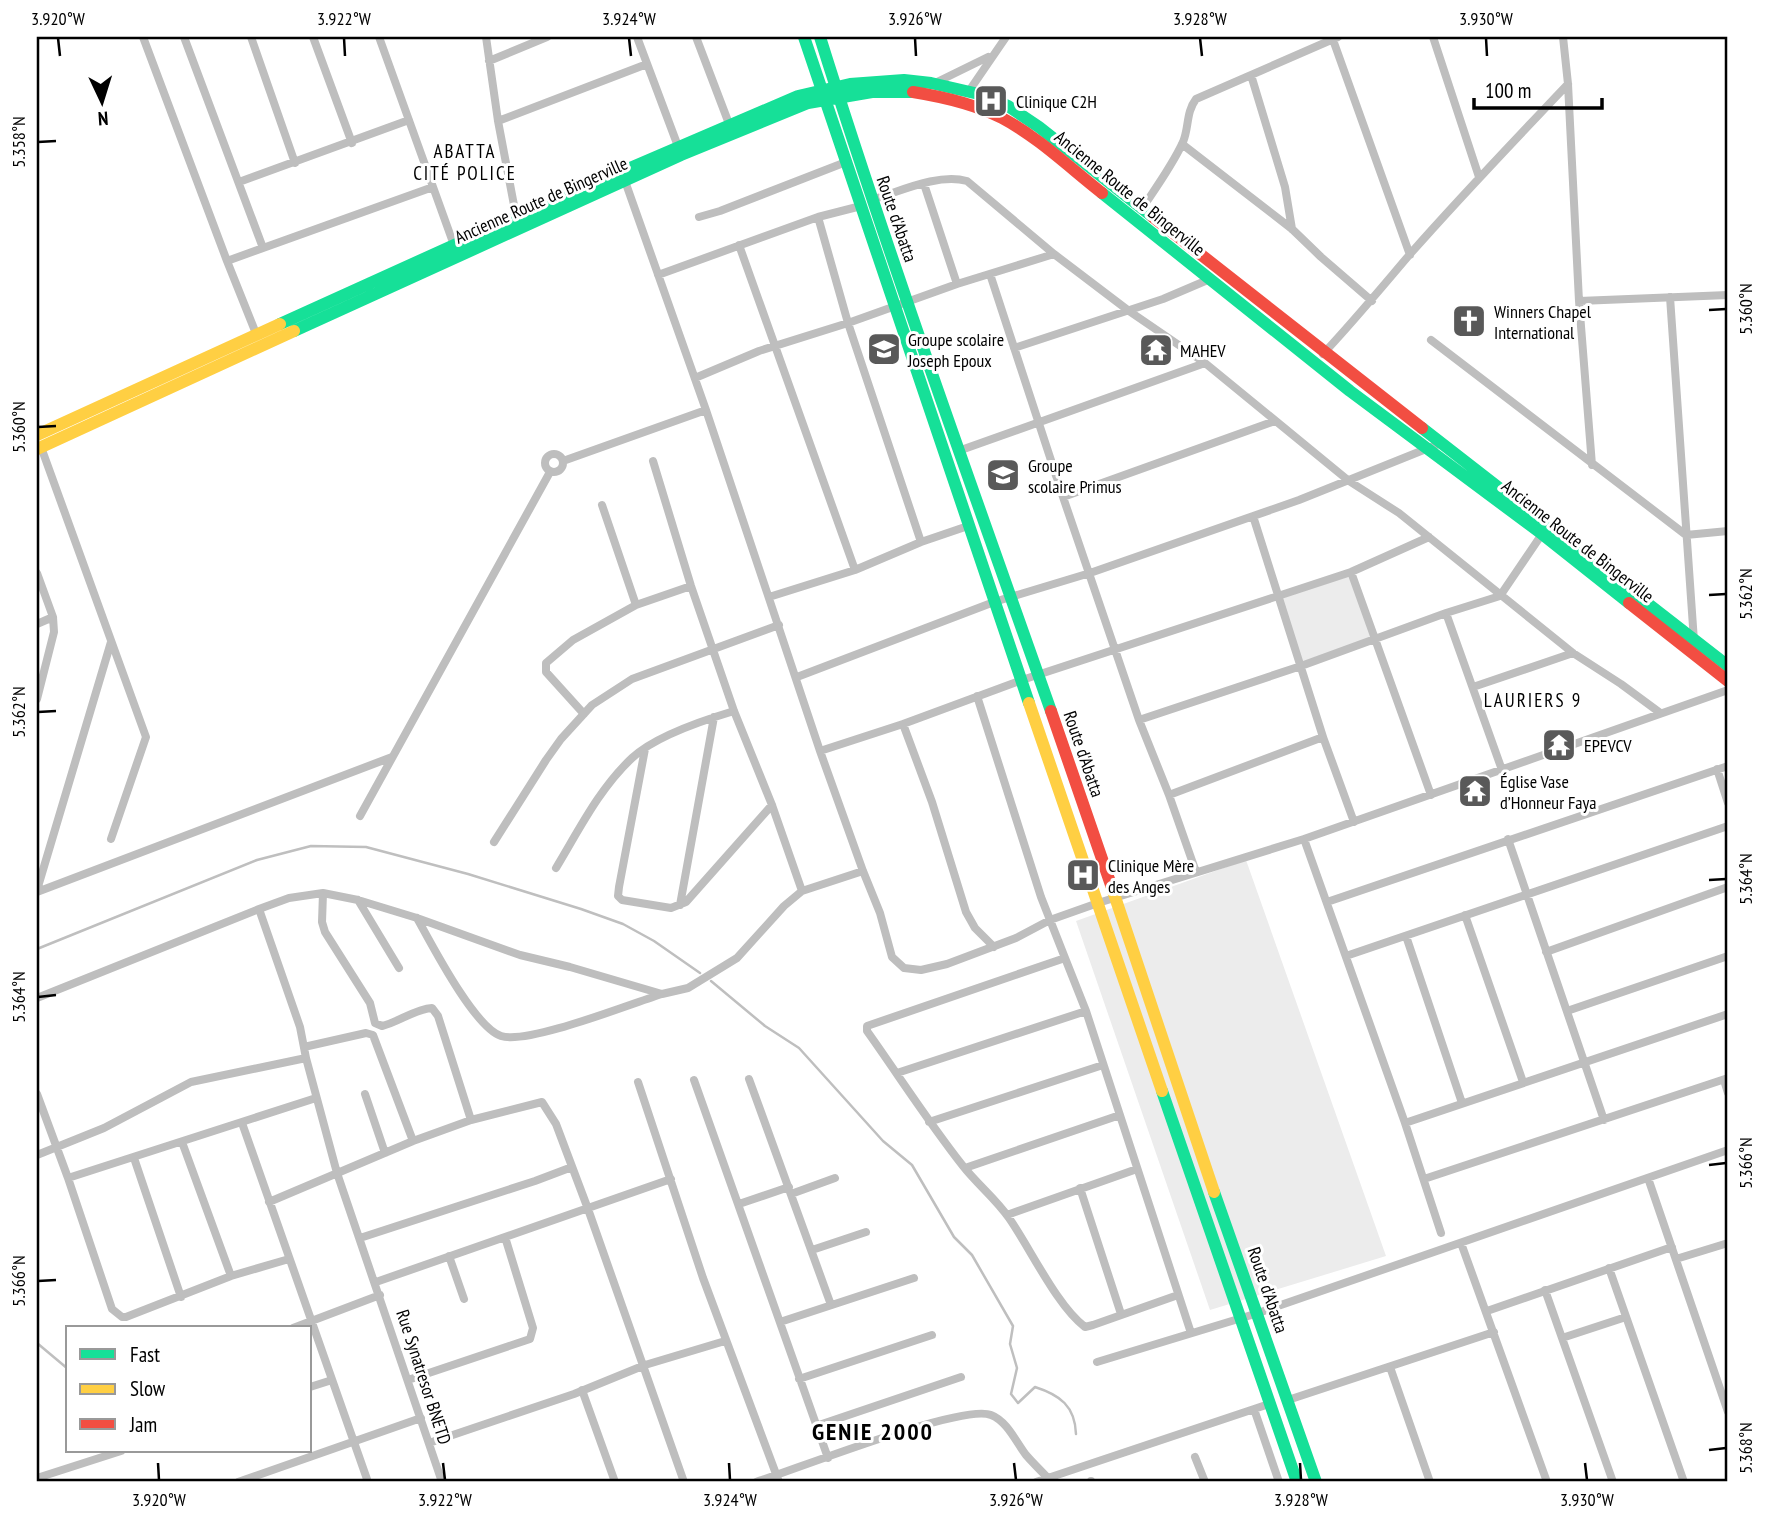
<svg xmlns="http://www.w3.org/2000/svg" width="1765" height="1519" viewBox="0 0 1765 1519" font-family="'PT Sans Narrow',sans-serif">
	<style>
		.green { fill: #ececec }
		.lines { fill: none; stroke-linecap: round; stroke-linejoin: round }
		.stream { stroke: #bfbfbf; stroke-width: 2.5 }
		.street { stroke: #bebebe; stroke-width: 8 }
		.fast { stroke: #16e098; stroke-width: 12 }
		.slow { stroke: #ffcf43; stroke-width: 12 }
		.jam { stroke: #f24e42; stroke-width: 12 }
		.ticks { fill: none; stroke: #000; stroke-width: 2.5 }
		.labels { text-anchor: middle; dominant-baseline: central; stroke-width: 6; stroke-linejoin: round; paint-order: stroke }
		.poi-label { font-size: 18px; fill: #000; stroke: #fff; text-anchor: start }
		.street-label { font-size: 18px; fill: #000; stroke: #fff }
		.neighbourhood-label { font-size: 19px; letter-spacing: 2px; fill: #000; stroke: #fff }
		.district-label { font-size: 24px; font-weight: bold; letter-spacing: 2px; fill: #000; stroke: #fff }
		.neatline { fill: none; stroke: #000; stroke-width: 2.5 }
		.ticks-label { font-size: 18px; text-anchor: middle; fill: #000 }
	</style>
	<rect width="100%" height="100%" fill="#fff"/>
	<path class="green" d="M1350,575L1372,637L1300,663L1282,597Z
		M1246,860L1386,1256L1210,1310L1076,921Z"/>
	<g class="lines">
		<path class="stream" d="M37,949L257,860L311,846L366,847L468,874L581,909L623,924L654,941L700,973
			M711,981L765,1026L799,1048L883,1141L912,1165L954,1237L972,1255L1013,1326L1010,1344L1017,1368L1011,1394L1018,1403L1035,1387C1060,1395 1075,1406 1076,1434
			M37,1343L68,1369"/>
		<path class="street" d="M143,37L227,261
			M184,37L263,248
			M251,37L295,163
			M313,37L352,143
			M379,37L455,248
			M486,37L498,121L517,221
			M637,37L679,149
			M696,37L731,129
			M1332,37L1410,255
			M1433,37L1479,177
			M1563,37L1568,84L1579,301L1592,465
			M489,61L547,37
			M1251,75L1285,187L1292,229
			M937,82L988,57
			M969,91L1006,37
			M498,121L647,64
			M1182,144L1292,229L1321,257L1372,301
			M625,181L706,410L820,751L863,871L880,913L892,957L904,968L921,970L947,964L1016,938L1050,920L1098,903L1304,839L1728,690
			M239,182L409,120
			M924,184L957,284L1054,254
			M871,200C899,192 937,173 967,181L1054,254L1129,311L1205,363L1349,481L1399,513L1573,653L1621,684L1659,712
			M1141,210C1155,189 1172,166 1183,142C1189,128 1186,112 1196,99L1338,37
			M699,217L720,211L846,162
			M818,217L848,323L921,542
			M739,245L855,570L921,542L968,526
			M990,274L1063,497
			M658,275L818,217L861,206
			M1670,297L1694,641
			M1579,301L1728,295
			M257,336L227,261L433,187
			M1431,340L1686,535L1728,531
			M1014,348L1163,299L1210,279
			M1323,354C1354,321 1382,287 1411,253C1462,195 1515,140 1568,84
			M695,378L759,351L848,323L957,284
			M41,447L146,737L111,839
			M961,450L1205,363
			M545 463a9 9 0 1 1 18 0a9 9 0 1 1-18 0Z
			M563,461L706,410
			M653,461L691,586L734,711L772,805L802,891
			M602,505L636,605
			M1253,516L1323,737L1354,822
			M1351,572L1431,795
			M37,573L53,617L54,632L37,699
			M769,597L855,570
			M1446,613L1502,770
			M37,624L53,617
			M797,677L994,602L1090,573L1299,500L1441,443
			M1473,687L1573,653
			M977,696L1041,897L1065,958
			M584,714L546,672V663L573,640L636,605L691,586
			M1139,720L1301,666L1446,613L1500,596L1542,534
			M903,724L932,802L966,912L975,928L994,947
			M645,749L619,887L618,896L622,900L671,908L686,902L772,805
			M820,751L903,724L1022,680L1351,572L1429,537
			M1717,769L1728,803
			M1169,795L1323,737
			M360,816L550,472
			M1304,839L1405,1123L1441,1233
			M1508,839L1604,1120
			M494,842L546,760L561,739L592,705L632,679L779,625
			M556,868C579,830 599,789 632,758C655,736 704,720 734,711
			M1196,872L1169,795L1139,720L1063,497L1275,421
			M37,890L111,642
			M37,892L392,757
			M323,893L322,922L325,932L370,1003L375,1023L382,1026C399,1022 415,1009 432,1008L438,1016L471,1120
			M358,900L399,968
			M1327,902L1728,766
			M680,905L714,717
			M1465,915L1523,1082
			M417,918C431,943 474,1027 501,1036C527,1045 630,1004 662,994
			M1406,936L1462,1103
			M1546,952L1728,887
			M1346,956L1728,826
			M37,998L259,909
			M1567,1011L1728,956
			M304,1047L366,1033L373,1035L413,1141
			M306,1058L300,1027L259,909L289,898L323,893L358,900L417,918L520,955L570,967L662,994L688,988L737,958L784,906L802,891L863,871
			M897,1073L1086,1011
			M749,1079L831,1305
			M694,1080L828,1458
			M1724,1080L1728,1093
			M638,1082L703,1278L779,1482
			M37,1094L68,1178L112,1309L122,1317H126L231,1276L289,1259
			M365,1094L385,1153
			M929,1122L1103,1065
			M242,1123L368,1482
			M1405,1123L1728,1014
			M182,1142L231,1276
			M37,1155L104,1128L191,1082L306,1058L337,1173L442,1482
			M134,1158L181,1297
			M965,1168L1120,1115
			M68,1178L316,1098
			M1648,1178L1728,1412
			M1424,1179L1728,1078
			M1080,1188L1121,1314
			M791,1194L835,1178
			M269,1202L413,1141L471,1120L542,1102L556,1124L588,1209L684,1482
			M739,1204L789,1187
			M1007,1215L1137,1169
			M360,1238L535,1181L572,1167
			M1461,1243L1547,1482
			M812,1250L866,1232
			M449,1256L464,1299
			M1676,1259L1728,1243
			M1609,1268L1684,1482
			M376,1282L671,1179
			M1545,1290L1613,1482
			M1178,1295L1093,1325L1085,1327C1057,1306 1030,1248 1009,1218C996,1199 977,1184 963,1166C929,1123 899,1076 867,1031V1026L1065,958L1086,1011L1191,1333
			M1487,1311L1672,1247
			M780,1322L914,1278
			M293,1328L380,1295
			M1562,1338L1626,1317
			M1097,1362L1258,1313L1728,1150
			M1390,1367L1430,1482
			M799,1379L932,1335
			M408,1380L530,1339L533,1328L505,1237
			M310,1387L332,1380
			M582,1390L615,1482
			M1288,1400L1494,1332
			M1254,1409L1279,1482
			M816,1426L961,1377
			M429,1443L574,1394L645,1365L725,1341
			M1195,1457L1205,1482
			M37,1478L121,1451
			M1091,1481V1482
			M238,1482L421,1418
			M756,1482C794,1470 963,1403 991,1415C1007,1421 1016,1442 1026,1455C1033,1463 1040,1470 1048,1478
			M1036,1482L1269,1404"/>
		<path class="fast" d="M804,37L1029,703
			M820,37C891,264 972,487 1051,711
			M1102,193L1350,391L1542,534L1629,603
			M280,324L516,217L798,96L850,84L904,80L931,83L983,95L1008,106L1039,127L1153,217
			M294,331L681,155L808,103L872,92H913
			M1422,428L1728,666
			M1162,1091L1297,1482
			M1214,1192L1316,1482"/>
		<path class="slow" d="M37,435L280,324
			M37,449L294,331
			M1029,703L1162,1091
			M1111,885L1214,1192"/>
		<path class="jam" d="M913,92C944,97 975,104 1002,118C1038,137 1070,168 1102,193
			M1153,217L1422,428
			M1629,603L1728,681
			M1051,711L1111,885"/>
	</g>
	<path class="ticks" d="M58,38L60,56M344,38L345,56M629,38L631,56M915,38L916,56M1200,38L1202,56M1486,38L1487,56M38,142L56,141M1709,310L1726,309M38,427L56,426M1709,595L1726,594M38,712L56,711M1709,880L1726,879M38,997L56,995M1709,1165L1726,1163M38,1281L56,1280M1709,1450L1726,1448M158,1463L159,1480M443,1463L445,1480M729,1463L730,1480M1014,1463L1016,1480M1300,1463L1301,1480M1585,1463L1587,1480"/>
	<defs>
		<g id="hospital-square" transform="scale(1.75)"><rect x="-9" y="-9" width="18" height="18" rx="4" fill="#595959" stroke="#fff"/><path d="M-5-5h3v3.5h4V-5h3V5h-3V1.5h-4V5h-3Z" fill="#fff"/></g>
		<g id="church-square" transform="scale(1.75)"><rect x="-9" y="-9" width="18" height="18" rx="4" fill="#595959" stroke="#fff"/><path d="M-1.2-6h2.4v3.5h3.3v2.4h-3.3V6h-2.4V-.1h-3.3v-2.4h3.3Z" fill="#fff"/></g>
		<g id="school-square" transform="scale(1.75)"><rect x="-9" y="-9" width="18" height="18" rx="4" fill="#595959" stroke="#fff"/><path d="M0-5L7-2L0 1L-7-2ZM-4 1L0 2.5L4 1V4Q0 6-4 4Z" fill="#fff"/></g>
		<g id="temple-square" transform="scale(1.75)"><rect x="-9" y="-9" width="18" height="18" rx="4" fill="#595959" stroke="#fff"/><path d="M0-6L5-2H3V0L6.5 2.5H4V6H1.5V3h-3V6H-4V2.5H-6.5L-3 0V-2H-5Z" fill="#fff"/></g>
	</defs>
	<g fill-rule="evenodd">
		<use href="#hospital-square" x="991" y="101"/>
		<use href="#church-square" x="1469" y="321"/>
		<use href="#school-square" x="884" y="349"/>
		<use href="#temple-square" x="1156" y="350"/>
		<use href="#school-square" x="1003" y="475"/>
		<use href="#temple-square" x="1559" y="745"/>
		<use href="#temple-square" x="1475" y="791"/>
		<use href="#hospital-square" x="1083" y="875"/>
	</g>
	<g class="labels">
		<g class="poi-label">
			<text x="1016" y="101">Clinique C2H</text>
			<text x="1494" y="311">Winners Chapel<tspan x="1494" dy="21">International</tspan></text>
			<text x="908" y="339">Groupe scolaire<tspan x="908" dy="21">Joseph Epoux</tspan></text>
			<text x="1180" y="350">MAHEV</text>
			<text x="1028" y="465">Groupe<tspan x="1028" dy="21">scolaire Primus</tspan></text>
			<text x="1584" y="745">EPEVCV</text>
			<text x="1500" y="781">Église Vase<tspan x="1500" dy="21">d’Honneur Faya</tspan></text>
			<text x="1108" y="865">Clinique Mère<tspan x="1108" dy="21">des Anges</tspan></text>
		</g>
		<g class="street-label">
			<text transform="translate(1130 193) rotate(39)">Ancienne Route de Bingerville</text>
			<text transform="translate(541 200) rotate(-24)">Ancienne Route de Bingerville</text>
			<text transform="translate(897 219) rotate(71)">Route d'Abatta</text>
			<text transform="translate(1578 541) rotate(38)">Ancienne Route de Bingerville</text>
			<text transform="translate(1084 754) rotate(71)">Route d'Abatta</text>
			<text transform="translate(1268 1290) rotate(71)">Route d'Abatta</text>
			<text transform="translate(424 1377) rotate(72)">Rue Synatresor BNETD</text>
		</g>
		<g class="neighbourhood-label">
			<text x="465" y="151">ABATTA<tspan x="465" dy="22">CITÉ POLICE</tspan></text>
			<text x="1533" y="700">LAURIERS 9</text>
		</g>
		<g class="district-label">
			<text x="873" y="1431">GENIE 2000</text>
		</g>
	</g>
	<rect width="1765" height="1519" fill="none" stroke="#ffffff" stroke-width="77"/>
	<rect x="66" y="1326" width="245" height="126" fill="#ffffff" stroke="#999999" stroke-width="2"/>
	<rect x="80" y="1349" width="35" height="10" fill="#16e098" stroke="#999999" stroke-width="2"/>
	<text x="130" y="1362" font-size="21" fill="#000000">Fast</text>
	<rect x="80" y="1384" width="35" height="10" fill="#ffcf43" stroke="#999999" stroke-width="2"/>
	<text x="130" y="1396" font-size="21" fill="#000000">Slow</text>
	<rect x="80" y="1419" width="35" height="10" fill="#f24e42" stroke="#999999" stroke-width="2"/>
	<text x="130" y="1432" font-size="21" fill="#000000">Jam</text>
	<g transform="translate(102 102) rotate(176)" stroke="#ffffff" stroke-width="5" paint-order="stroke">
	<path d="M0-5L12 26L0 18L-12 26Z" fill="#000000"/>
	<text y="-10" font-size="19" font-weight="bold" text-anchor="middle" fill="#000000">N</text>
	</g>
	<path d="M1474 98v10h128v-10" fill="none" stroke="#000000" stroke-width="3.5"/>
	<text x="1485" y="98" font-size="21" fill="#000000" stroke="#ffffff" stroke-width="5" paint-order="stroke">100 m</text>
	<rect x="38" y="38" width="1688" height="1442" class="neatline"/>
	<g class="ticks-label">
		<text x="58" y="25">3.920°W</text>
		<text x="344" y="25">3.922°W</text>
		<text x="629" y="25">3.924°W</text>
		<text x="915" y="25">3.926°W</text>
		<text x="1200" y="25">3.928°W</text>
		<text x="1486" y="25">3.930°W</text>
		<text transform="translate(19 142) rotate(-90)" y="6">5.358°N</text>
		<text transform="translate(1746 309) rotate(-90)" y="6">5.360°N</text>
		<text transform="translate(19 427) rotate(-90)" y="6">5.360°N</text>
		<text transform="translate(1746 594) rotate(-90)" y="6">5.362°N</text>
		<text transform="translate(19 712) rotate(-90)" y="6">5.362°N</text>
		<text transform="translate(1746 879) rotate(-90)" y="6">5.364°N</text>
		<text transform="translate(19 997) rotate(-90)" y="6">5.364°N</text>
		<text transform="translate(1746 1163) rotate(-90)" y="6">5.366°N</text>
		<text transform="translate(19 1281) rotate(-90)" y="6">5.366°N</text>
		<text transform="translate(1746 1448) rotate(-90)" y="6">5.368°N</text>
		<text x="159" y="1506">3.920°W</text>
		<text x="445" y="1506">3.922°W</text>
		<text x="730" y="1506">3.924°W</text>
		<text x="1016" y="1506">3.926°W</text>
		<text x="1301" y="1506">3.928°W</text>
		<text x="1587" y="1506">3.930°W</text>
	</g>
</svg>
